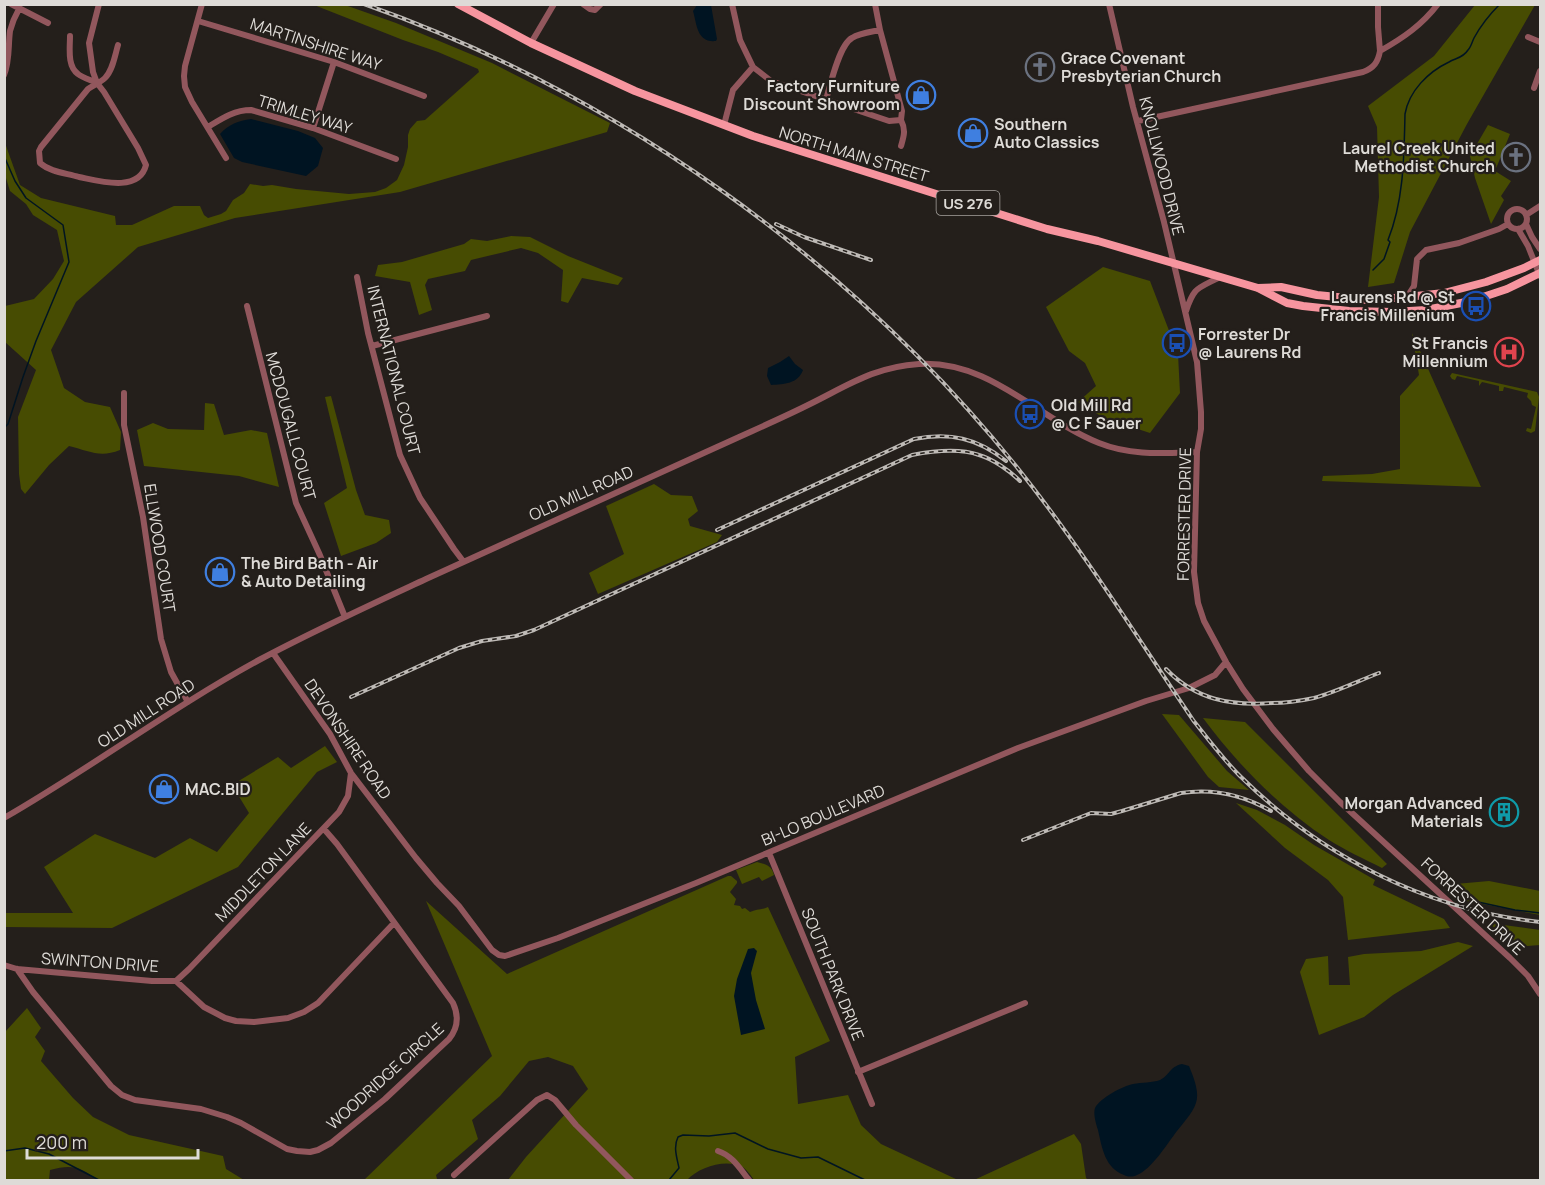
<svg xmlns="http://www.w3.org/2000/svg" width="1545" height="1185" viewBox="0 0 1545 1185" font-family="Manrope,sans-serif">
	<style>
		.green { fill: #474c02 }
		.water { fill: #001422 }
		.lines { fill: none; stroke-linecap: round; stroke-linejoin: round }
		.stream { stroke: #001422; stroke-width: 1.5 }
		.minor { stroke: #92575d; stroke-width: 6 }
		.major { stroke: #f7959f; stroke-width: 8 }
		.rail-casing { stroke: #bebab6; stroke-width: 4 }
		.rail { stroke: #241f1b; stroke-width: 1.5; stroke-dasharray: 4.5; stroke-linecap: butt }
		.labels { text-anchor: middle; dominant-baseline: central; stroke-width: 4.5; stroke-linejoin: round; paint-order: stroke }
		.shield { fill: #241f1b; stroke: #a6a39f; stroke-width: 1.5 }
		.shield-label { font-size: 15px; font-weight: bold; fill: #dedbd7 }
		.street-label { font-size: 16px; fill: #dedbd7; stroke: #241f1b }
		.poi-label { font-size: 16px; font-weight: bold; fill: #dedbd7; stroke: #241f1b; text-anchor: start }
	</style>
	<rect width="100%" height="100%" fill="#241f1b"/>
	<path class="green" d="M314,5H345L396,23L492,63L610,123L607,132L400,192L235,218L138,247L76,302L51,350L64,388L85,402L110,407L121,432L120,450C100,458 89,451 69,446L49,465L25,494L21,489L19,474L18,417L36,370L5,342V306L34,299L53,279L64,261L57,230L33,215L26,204L10,191L5,175V143L20,185L41,198L115,216L116,225H132L174,206H200L204,215L208,218L221,214L226,211L233,200L244,193L250,184L263,186L272,185L296,189L349,194L375,192L386,188L397,180L404,165L408,147V135L410,129L417,121L425,120L479,72L478,69L438,52L403,40Z
		M1475,5H1535L1467,124L1410,232L1394,283L1368,287L1379,197L1377,127L1368,106L1434,56Z
		M1488,125L1510,134L1495,171L1511,181L1501,196L1504,200L1491,224L1475,178L1470,156Z
		M511,236L530,237L568,256L623,278L618,285L582,278L568,303L561,301L563,270L538,253L521,248L471,260L465,271L428,279L425,285L432,310L419,315L410,282L375,276L378,265L402,262L464,244L471,239L487,241Z
		M1103,267L1150,281L1178,354L1180,393L1150,433L1104,418L1078,402L1096,386L1085,363L1069,351L1046,307Z
		M1412,333L1481,487L1322,481L1323,476L1372,474L1400,469V396L1419,375Z
		M1452,373L1537,392L1539,397L1535,431L1531,433L1526,431L1527,428L1531,429L1536,407L1532,405L1531,401L1527,397L1528,393L1504,387L1503,391H1499V386L1482,382L1479,386V381L1457,376L1455,380L1452,379L1450,376Z
		M331,396L356,490L365,515L389,520L391,533L376,543L341,556L324,503L347,488L325,397Z
		M205,403L214,404L224,435L251,430L267,433L279,487L239,476L144,466L137,430L153,423L168,429L204,430Z
		M654,484L671,495L692,496L698,511L688,519L690,526L722,535L717,542L598,594L589,573L624,554L606,506Z
		M1162,714L1179,715L1227,771L1249,790L1219,787L1208,777Z
		M1203,718L1245,722L1387,864L1382,868C1364,859 1345,850 1329,840C1280,808 1238,765 1203,718Z
		M325,746L337,762L317,772L238,867L112,928L5,927V913H73L44,867L95,834L155,858L190,838L217,852L249,813L232,785L278,757L291,768Z
		M1236,803L1257,810L1285,825L1314,845L1375,880L1373,885L1444,919L1450,928L1348,940L1343,897L1328,880L1285,848Z
		M757,862C765,864 772,866 774,875L762,881L759,877L742,884L736,870Z
		M728,876H731L737,881V883L730,892L736,899L734,905L740,906L742,909L745,908L750,912C756,909 762,910 768,907L830,1041L795,1057L798,1104L848,1095L861,1125L881,1144L958,1180H754C751,1176 747,1169 741,1166C724,1159 699,1167 687,1180H508L526,1157L588,1089L573,1066L548,1057L529,1061L500,1096L472,1120L478,1139L436,1175L437,1179L456,1180H364L492,1056L426,901L507,974Z
		M1489,881L1540,891V915L1461,900L1444,885Z
		M1489,923L1540,930V945L1516,947Z
		M1458,942L1473,946L1393,995L1364,1017L1319,1035L1300,972L1306,959L1328,956L1329,985H1350L1348,957L1364,954L1421,951Z
		M27,1008L41,1028L35,1037L45,1051L41,1061L73,1098L93,1117L129,1135L223,1156L226,1169L244,1180H97C81,1167 72,1164 50,1170L49,1180H5V1032Z
		M1074,1134L1081,1144L1086,1178L1088,1180H974Z"/>
	<path class="water" d="M697,5H711L717,39L716,41C697,43 697,25 693,11Z
		M251,119L298,131L315,138L323,148L318,166L306,176L242,162L234,158L220,134C229,124 238,121 251,119Z
		M789,356L795,364L803,370C798,384 784,384 771,385L767,376L768,368L780,362Z
		M754,948L757,951L751,973L756,1000L765,1029L741,1035L734,996L737,979L748,949Z
		M1182,1064L1189,1066C1203,1100 1199,1104 1177,1131C1167,1144 1152,1169 1137,1175C1133,1177 1128,1177 1124,1175C1105,1168 1102,1148 1098,1130C1096,1124 1093,1114 1095,1108C1100,1098 1123,1086 1133,1084C1142,1082 1152,1083 1160,1080C1170,1075 1169,1067 1182,1064Z"/>
	<g class="lines">
		<path class="stream" d="M4,156L15,181L26,198L63,225L69,262L36,341L23,377L8,424L4,428
			M1373,270L1384,259L1390,242L1388,240C1404,200 1404,156 1405,114C1409,91 1428,72 1449,62C1456,58 1463,58 1468,50C1471,47 1472,42 1474,38C1481,25 1490,14 1500,4
			M1459,892L1470,897L1478,902L1515,910L1540,913
			M4,1151L25,1148L49,1154L99,1180
			M669,1180L679,1168C677,1158 673,1147 678,1137L683,1135L709,1136L735,1133L768,1149L801,1158L818,1157L865,1180"/>
		<path class="minor" d="M11,4L48,23
			M99,4L89,43L93,72L97,83L104,92L138,148L146,165C139,193 99,181 79,177C66,173 50,172 40,163L39,151L41,147L88,89C94,85 101,82 105,78C113,70 115,55 118,45
			M202,4L185,66L184,76L185,87L192,102L226,158
			M583,4L590,9L595,10L601,4
			M732,4L740,40L753,67L771,81L889,121L901,120L902,111L880,30L875,4
			M1109,4L1133,107L1164,222L1197,362L1201,412V429L1197,452L1194,572L1198,603L1204,621L1226,662L1243,689L1273,729L1309,771L1340,802L1510,958L1528,976L1540,994
			M1378,4V27L1380,51C1403,38 1422,25 1438,4
			M198,21L334,62L424,96
			M70,36C70,48 67,66 78,74C83,78 91,80 97,83
			M1528,37L1540,42
			M531,43L554,4
			M4,75C10,61 8,46 10,31C12,23 15,16 19,9
			M1534,88L1540,71
			M826,100C830,86 839,45 852,38C860,33 871,32 880,30
			M1138,121L1363,72C1374,68 1378,62 1380,51
			M724,125L733,90L753,67
			M208,127C221,119 234,110 251,110L313,128L396,159
			M313,128L334,62
			M901,146C904,136 906,130 901,120
			M1507 219a10 10 0 1 1 20 0a10 10 0 1 1-20 0Z
			M1526,215L1540,206
			M1526,224L1532,237L1540,249
			M1518,229L1528,246L1540,276
			M357,277L368,333L400,455L420,498L454,549L463,561
			M1407,297L1414,286L1417,259L1426,250L1459,243L1499,229L1508,224
			M247,306L296,503L319,553L345,617
			M1186,311C1194,287 1197,289 1218,278
			M372,346L487,316
			M124,393V425L143,517L161,639L171,672L181,690L188,702
			M273,653L330,734L351,773L416,858L437,883L459,906L492,950L499,955L505,956L558,938L696,883L1018,748L1146,701L1189,688L1215,675L1226,662
			M4,818C91,768 171,708 259,660C313,631 370,605 426,579C523,534 620,490 717,447C747,433 778,420 808,405C847,386 873,367 919,364C990,360 1037,418 1099,443C1131,456 1164,453 1197,452
			M769,853L872,1104
			M4,965L17,969L152,981H176L204,1007L225,1018L236,1021L254,1022L288,1018L304,1012L318,1003L394,923
			M17,969L33,992L111,1086L122,1095L135,1100L201,1109L227,1117L241,1123L287,1149L297,1151L310,1152L318,1150L331,1143L385,1099L449,1039C458,1028 459,1016 453,1003L337,844L324,829
			M176,981L189,969L339,812L348,796L351,773
			M858,1072L1025,1003
			M718,1151C733,1156 740,1169 749,1180
			M454,1175L537,1100L547,1095L555,1100L576,1125L631,1180"/>
		<path class="major" d="M458,4L531,43L635,91L753,136L1047,229L1098,241L1258,288L1287,303L1303,306L1349,311L1393,312L1426,310L1471,301L1507,289L1540,273
			M1258,288L1281,287L1317,295L1367,300L1407,297L1444,293L1486,282L1524,268L1540,260"/>
		<g class="rail-casing">
			<path id="rail" d="M364,4C616,93 849,259 1016,466C1081,547 1135,634 1193,720C1208,739 1223,759 1240,776C1321,856 1427,910 1540,922
				M776,224L804,237L871,260
				M717,530L914,439C950,432 977,438 1006,461
				M1166,669C1196,700 1231,706 1272,703C1287,703 1300,701 1314,698C1336,692 1358,681 1379,673
				M351,697L459,648L482,641L516,636L534,630L912,455C933,451 959,448 979,455C993,459 1010,471 1020,481
				M1023,840L1091,813L1111,814L1122,811L1181,793C1214,788 1243,795 1271,811"/>
		</g>
		<use href="#rail" class="rail"/>
	</g>
	<defs>
		<g id="church-ring" transform="scale(1.5)"><circle r="9.5" fill="#241f1b" stroke="#6b7280" stroke-width="1.5"/><path d="M-1.2-6h2.4v3.5h3.3v2.4h-3.3V6h-2.4V-.1h-3.3v-2.4h3.3Z" fill="#6b7280"/></g>
		<g id="shop-ring" transform="scale(1.5)"><circle r="9.5" fill="#241f1b" stroke="#3f7fe0" stroke-width="1.5"/><path d="M-5-2.5h2.3a2.7 3.5 0 0 1 5.4 0H5L5.5 6h-11ZM-1.5-2.5h3a1.5 2.3 0 0 0-3 0Z" fill="#3f7fe0"/></g>
		<g id="bus-ring" transform="scale(1.5)"><circle r="9.5" fill="#241f1b" stroke="#1a4fb4" stroke-width="1.5"/><path d="M-5-6H5V4H4V6H2V4H-2V6H-4V4H-5ZM-3.5-4V0h7V-4ZM-3.5 1.2v1.5H-2V1.2ZM2 1.2v1.5H3.5V1.2Z" fill="#1a4fb4"/></g>
		<g id="hospital-ring" transform="scale(1.5)"><circle r="9.5" fill="#241f1b" stroke="#e0444e" stroke-width="1.5"/><path d="M-5-5h3v3.5h4V-5h3V5h-3V1.5h-4V5h-3Z" fill="#e0444e"/></g>
		<g id="building-ring" transform="scale(1.5)"><circle r="9.5" fill="#241f1b" stroke="#0f9aa8" stroke-width="1.5"/><path d="M-4-6H4V6H1V3H-1V6H-4ZM-2.5-4.3h1.7v1.8h-1.7ZM.8-4.3h1.7v1.8H.8ZM-2.5-1h1.7V.8h-1.7ZM.8-1h1.7V.8H.8Z" fill="#0f9aa8"/></g>
	</defs>
	<g fill-rule="evenodd">
		<use href="#church-ring" x="1040" y="67"/>
		<use href="#shop-ring" x="921" y="95"/>
		<use href="#shop-ring" x="973" y="133"/>
		<use href="#church-ring" x="1516" y="157"/>
		<use href="#bus-ring" x="1476" y="306"/>
		<use href="#bus-ring" x="1177" y="343"/>
		<use href="#hospital-ring" x="1509" y="352"/>
		<use href="#bus-ring" x="1030" y="414"/>
		<use href="#shop-ring" x="220" y="572"/>
		<use href="#shop-ring" x="164" y="789"/>
		<use href="#building-ring" x="1504" y="812"/>
	</g>
	<g class="labels">
		<rect class="shield" x="936.5" y="191" width="63" height="24" rx="4.5"/>
		<g class="shield-label">
			<text x="968" y="203">US 276</text>
		</g>
		<g class="street-label">
			<text transform="translate(316 44) rotate(18)">MARTINSHIRE WAY</text>
			<text transform="translate(305 114) rotate(17)">TRIMLEY WAY</text>
			<text transform="translate(854 154) rotate(17)">NORTH MAIN STREET</text>
			<text transform="translate(1162 166) rotate(76)">KNOLLWOOD DRIVE</text>
			<text transform="translate(394 370) rotate(76)">INTERNATIONAL COURT</text>
			<text transform="translate(291 426) rotate(75)">MCDOUGALL COURT</text>
			<text transform="translate(581 493) rotate(-24)">OLD MILL ROAD</text>
			<text transform="translate(1184 514) rotate(-89)">FORRESTER DRIVE</text>
			<text transform="translate(160 548) rotate(81)">ELLWOOD COURT</text>
			<text transform="translate(146 713) rotate(-33)">OLD MILL ROAD</text>
			<text transform="translate(348 739) rotate(56)">DEVONSHIRE ROAD</text>
			<text transform="translate(823 815) rotate(-23)">BI-LO BOULEVARD</text>
			<text transform="translate(263 872) rotate(-46)">MIDDLETON LANE</text>
			<text transform="translate(1473 906) rotate(43)">FORRESTER DRIVE</text>
			<text transform="translate(100 962) rotate(4)">SWINTON DRIVE</text>
			<text transform="translate(833 974) rotate(68)">SOUTH PARK DRIVE</text>
			<text transform="translate(385 1076) rotate(-42)">WOODRIDGE CIRCLE</text>
		</g>
		<g class="poi-label">
			<text x="1061" y="58">Grace Covenant<tspan x="1061" dy="18">Presbyterian Church</tspan></text>
			<text x="900" y="86" text-anchor="end">Factory Furniture<tspan x="900" dy="18">Discount Showroom</tspan></text>
			<text x="994" y="124">Southern<tspan x="994" dy="18">Auto Classics</tspan></text>
			<text x="1495" y="148" text-anchor="end">Laurel Creek United<tspan x="1495" dy="18">Methodist Church</tspan></text>
			<text x="1455" y="297" text-anchor="end">Laurens Rd @ St<tspan x="1455" dy="18">Francis Millenium</tspan></text>
			<text x="1198" y="334">Forrester Dr<tspan x="1198" dy="18">@ Laurens Rd</tspan></text>
			<text x="1488" y="343" text-anchor="end">St Francis<tspan x="1488" dy="18">Millennium</tspan></text>
			<text x="1051" y="405">Old Mill Rd<tspan x="1051" dy="18">@ C F Sauer</tspan></text>
			<text x="241" y="563">The Bird Bath - Air<tspan x="241" dy="18">&amp; Auto Detailing</tspan></text>
			<text x="185" y="789">MAC.BID</text>
			<text x="1483" y="803" text-anchor="end">Morgan Advanced<tspan x="1483" dy="18">Materials</tspan></text>
		</g>
	</g>
	<rect width="1545" height="1185" fill="none" stroke="#dedbd7" stroke-width="12"/>
	<path d="M27 1149v9h171v-9" fill="none" stroke="#dedbd7" stroke-width="3"/>
	<text x="36" y="1149" font-size="18" fill="#dedbd7" stroke="#241f1b" stroke-width="4.5" paint-order="stroke">200 m</text>
</svg>
